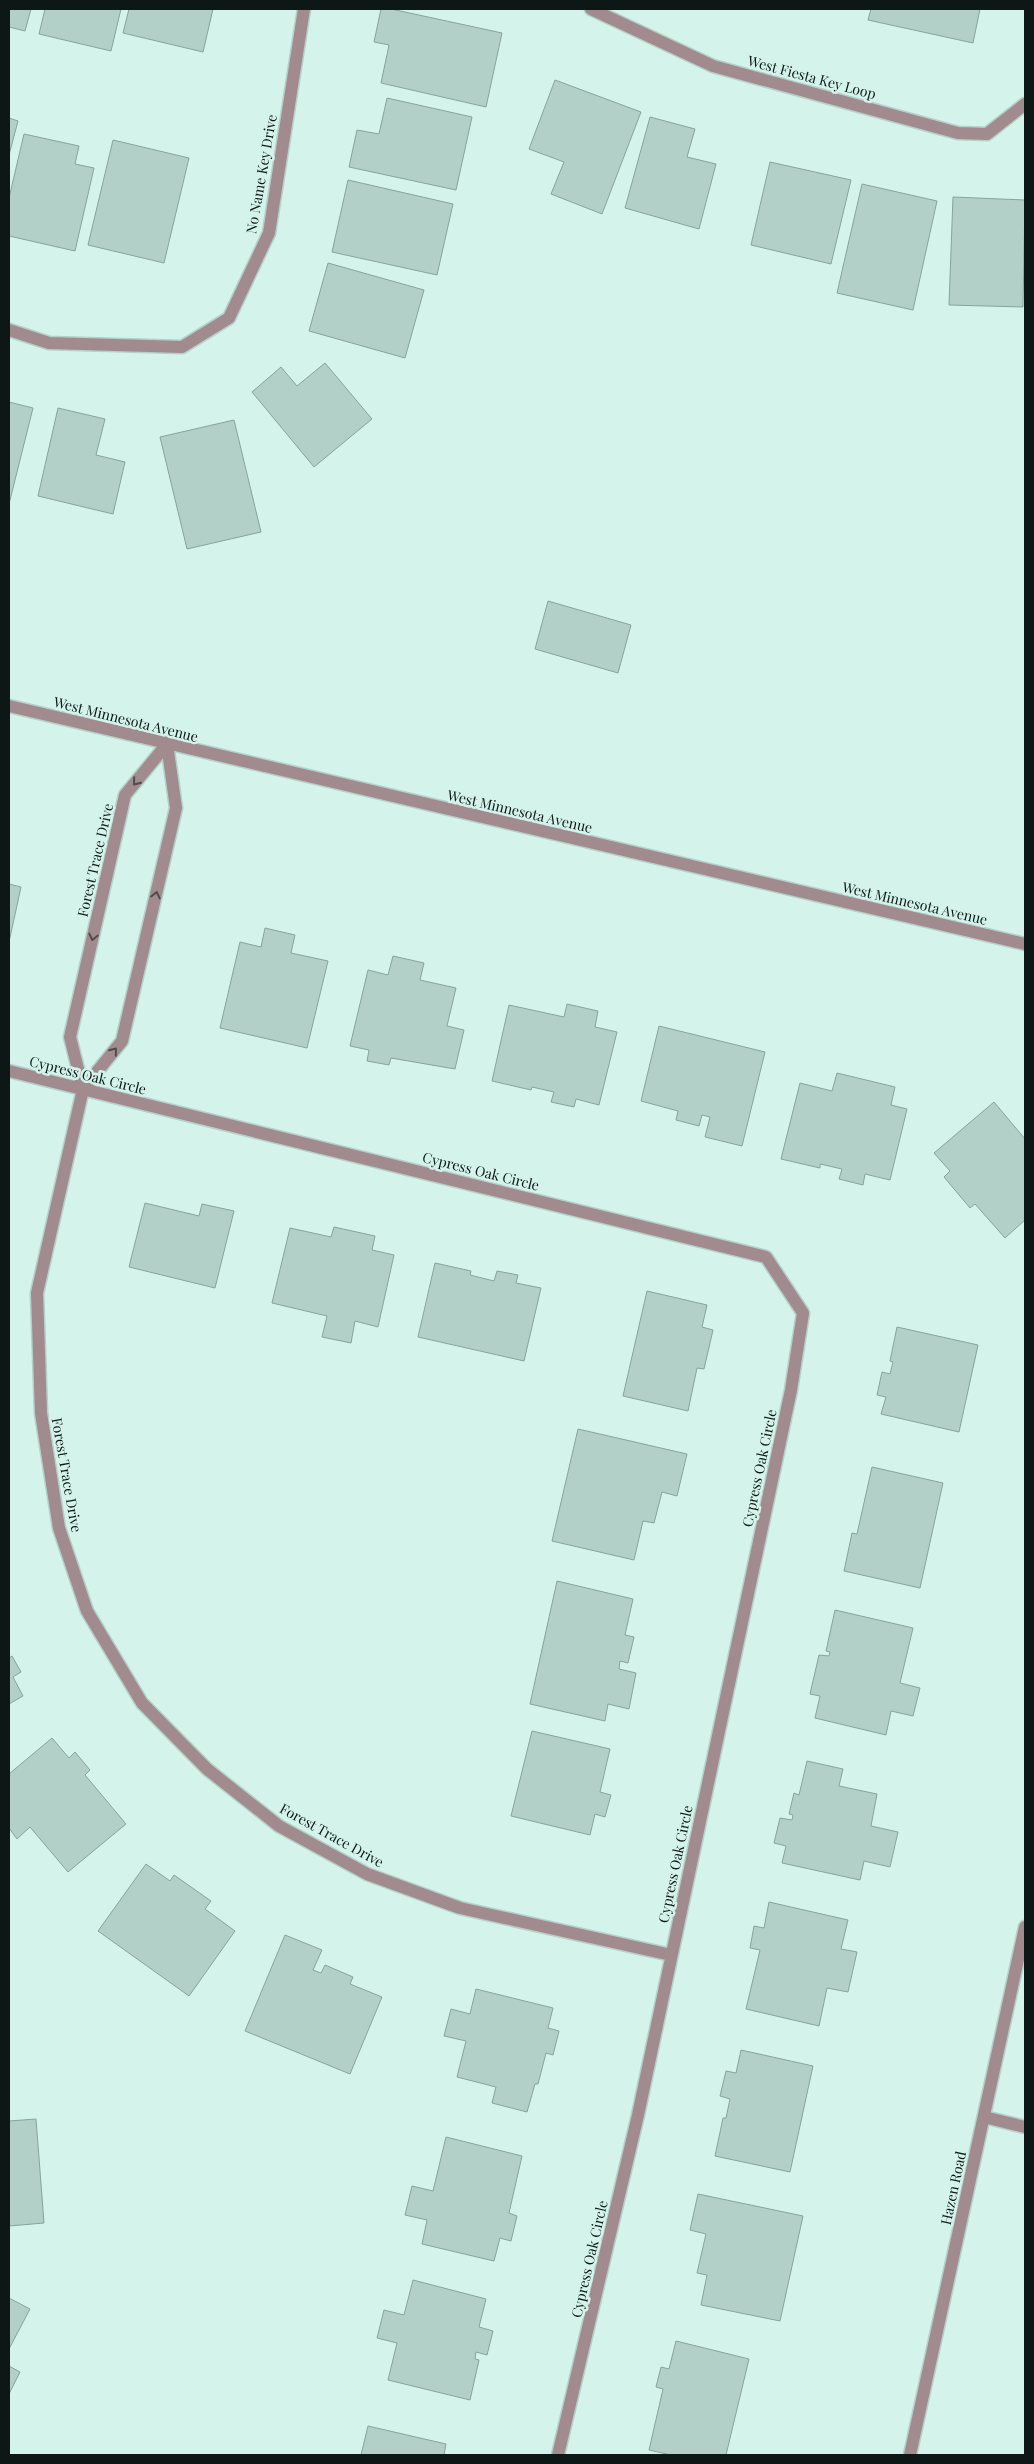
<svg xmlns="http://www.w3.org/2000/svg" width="1034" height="2464" viewBox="0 0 1034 2464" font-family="'Playfair Display',serif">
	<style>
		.building { fill: #b2d0c8; stroke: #86a49c }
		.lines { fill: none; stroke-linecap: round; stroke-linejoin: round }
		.service-casing { stroke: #b4d0c9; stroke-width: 15 }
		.minor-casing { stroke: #b4d0c9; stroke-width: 15 }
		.tertiary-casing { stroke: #b4d0c9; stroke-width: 15 }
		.service { stroke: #a18b8e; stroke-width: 12 }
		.minor { stroke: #a18b8e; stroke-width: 12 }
		.tertiary { stroke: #a18b8e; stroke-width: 12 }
		.oneway { stroke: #504c4c }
		.labels { text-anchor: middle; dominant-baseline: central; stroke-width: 5; stroke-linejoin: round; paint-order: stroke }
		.street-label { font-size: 14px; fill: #0d1816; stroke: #d4f3eb }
	</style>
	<rect width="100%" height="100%" fill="#d4f3eb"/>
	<path class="building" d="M9,9H31L25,31L9,27Z
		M45,9H121L111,51L39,34Z
		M129,9H213L203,52L123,33Z
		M381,9H391L502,33L486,107L381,83L389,45L374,42Z
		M871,9H980L973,43L868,20Z
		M555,80L641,112L602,214L551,194L564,162L529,149Z
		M387,98L472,117L456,190L349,167L357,130L379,134Z
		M650,117L695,129L687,157L716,164L699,229L625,208Z
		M9,118L18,121L9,155Z
		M24,134L79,146L75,164L94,168L75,251L9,236V198Z
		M113,140L189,158L164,263L88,245Z
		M770,162L851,180L831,264L751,245Z
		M348,180L453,204L437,275L332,252Z
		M862,184L937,201L913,310L837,293Z
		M953,197L1025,200L1023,307L949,305Z
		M328,263L424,290L405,358L309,331Z
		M325,363L372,419L314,467L252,392L281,367L297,386Z
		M9,402L33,408L9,504Z
		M58,408L105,419L96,455L125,462L113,514L38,496Z
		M234,420L261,532L187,549L160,437Z
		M548,601L631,625L618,673L535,649Z
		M9,884L21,887L9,942Z
		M265,928L295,935L291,953L328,961L307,1048L220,1028L240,942L261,947Z
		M393,956L424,963L420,980L456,988L447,1026L464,1030L455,1069L391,1058L389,1065L367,1061L369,1050L350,1046L368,970L388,975Z
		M567,1004L598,1011L595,1027L617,1032L599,1105L576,1099L574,1107L551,1102L554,1092L532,1087L531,1090L492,1081L509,1005L564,1017Z
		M659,1026L765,1052L742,1146L705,1137L710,1117L702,1115L699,1126L676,1120L678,1111L641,1101Z
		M837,1073L895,1087L891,1105L907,1109L890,1180L865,1174L863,1185L839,1179L842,1169L820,1164V1168L781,1159L800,1083L832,1091Z
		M994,1102L1025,1139V1220L1005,1238L975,1204L970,1208L944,1177L950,1171L934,1153Z
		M145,1203L199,1216L202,1204L234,1211L215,1288L129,1267Z
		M334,1227L375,1236L372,1250L394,1255L378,1327L355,1321L351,1343L322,1337L327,1316L272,1303L290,1228L331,1237Z
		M435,1263L471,1271L470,1275L494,1281L497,1271L518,1275L516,1283L541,1288L524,1361L418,1337Z
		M647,1291L707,1305L702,1327L713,1330L704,1369L697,1368L688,1411L623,1396Z
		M897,1327L978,1345L959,1432L881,1414L886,1397L877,1395L882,1372L890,1374L893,1362L890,1361Z
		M578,1429L687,1454L677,1496L662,1492L654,1523L643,1521L634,1560L552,1541Z
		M872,1467L943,1483L920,1588L844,1571L852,1533L857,1534Z
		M557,1581L633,1599L625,1635L634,1637L628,1663L620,1661L619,1669L636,1673L629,1709L608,1704L605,1721L530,1704Z
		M835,1610L913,1628L900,1683L920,1688L913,1716L891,1711L886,1735L815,1718L820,1696L810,1694L819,1655L829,1656L830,1652L826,1651Z
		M12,1656L21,1672L13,1677L23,1696L9,1704V1658Z
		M532,1731L610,1749L600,1792L611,1795L605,1817L595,1814L590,1835L511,1816Z
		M52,1738L69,1758L75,1752L90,1770L85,1775L126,1824L68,1872L30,1827L17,1839L9,1828V1774Z
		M807,1761L843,1769L839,1786L877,1794L871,1826L898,1832L890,1867L864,1861L860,1880L782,1863L786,1846L774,1843L780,1818L792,1820L793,1815L789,1814L794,1793L799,1795Z
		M146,1864L170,1881L174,1875L211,1901L205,1909L235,1931L189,1996L98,1931Z
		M769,1902L848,1920L841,1949L857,1952L848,1992L827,1988L819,2026L746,2009L760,1950L750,1948L754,1926L764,1928Z
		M285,1935L322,1950L313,1970L321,1973L325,1965L353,1977L350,1984L382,1997L350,2074L245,2031Z
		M476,1989L553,2008L548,2028L559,2031L553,2055L546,2053L538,2084H535L527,2112L492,2103L496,2087L457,2077L466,2041L444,2036L451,2009L470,2014Z
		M741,2050L813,2066L790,2172L715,2156L723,2118H726L730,2099L720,2096L726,2071L736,2073Z
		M36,2119L44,2223L9,2226V2121Z
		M446,2137L522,2156L509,2213L517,2216L511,2241L500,2238L494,2261L422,2244L427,2220L405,2215L412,2186L433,2191Z
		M698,2194L803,2216L780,2321L701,2305L707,2275L697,2273L706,2234L690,2230Z
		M413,2280L486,2299L479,2327L493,2331L487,2355L476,2352L475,2359L479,2360L470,2400L388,2380L397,2343L377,2338L384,2310L404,2315Z
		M9,2298L30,2309L9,2349Z
		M676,2341L749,2359L726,2455H671L649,2450L663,2389L656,2387L661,2367L669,2369Z
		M9,2366L20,2372L9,2394Z
		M368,2426L446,2444L444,2455H361Z"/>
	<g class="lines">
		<g class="service-casing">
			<path id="service" d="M984,2117L1025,2127"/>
		</g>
		<g class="minor-casing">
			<path id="minor" d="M591,9L713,66L958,133L987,134L1025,104
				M9,330L49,343L182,347L229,318L269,233L304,9
				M167,744L176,808L122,1041L83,1089L37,1293L41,1413L59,1528L87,1611L142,1703L207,1769L279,1826L367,1874L460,1908L671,1955
				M9,1071L766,1257L803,1313L791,1390L638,2115L558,2455
				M83,1089L70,1037L125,795L167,744"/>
		</g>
		<g class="tertiary-casing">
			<path id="tertiary" d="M9,706L1025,944
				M910,2455L1025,1927"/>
		</g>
		<use href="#service" class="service"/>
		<use href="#minor" class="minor"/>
		<use href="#tertiary" class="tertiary"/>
	</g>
	<defs><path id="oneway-chevron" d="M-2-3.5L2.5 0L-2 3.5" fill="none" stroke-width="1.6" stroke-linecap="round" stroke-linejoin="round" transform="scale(1.25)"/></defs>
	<g class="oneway">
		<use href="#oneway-chevron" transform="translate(136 782) rotate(129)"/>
		<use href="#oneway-chevron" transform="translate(156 895) rotate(-77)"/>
		<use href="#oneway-chevron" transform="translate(93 937) rotate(103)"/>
		<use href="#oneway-chevron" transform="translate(114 1051) rotate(-51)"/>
	</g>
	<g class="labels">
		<g class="street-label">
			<text transform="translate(812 77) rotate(15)">West Fiesta Key Loop</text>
			<text transform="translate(261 174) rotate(-80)">No Name Key Drive</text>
			<text transform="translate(126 719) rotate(14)">West Minnesota Avenue</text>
			<text transform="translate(520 811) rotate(13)">West Minnesota Avenue</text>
			<text transform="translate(95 860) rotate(-77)">Forest Trace Drive</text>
			<text transform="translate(915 903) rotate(13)">West Minnesota Avenue</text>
			<text transform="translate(88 1075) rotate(14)">Cypress Oak Circle</text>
			<text transform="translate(481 1171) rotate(14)">Cypress Oak Circle</text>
			<text transform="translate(759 1468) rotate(-78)">Cypress Oak Circle</text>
			<text transform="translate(67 1475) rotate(80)">Forest Trace Drive</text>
			<text transform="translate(332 1835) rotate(29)">Forest Trace Drive</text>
			<text transform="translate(675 1864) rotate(-78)">Cypress Oak Circle</text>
			<text transform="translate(953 2188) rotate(-78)">Hazen Road</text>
			<text transform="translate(589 2259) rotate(-77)">Cypress Oak Circle</text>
		</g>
	</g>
	<rect width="1034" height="2464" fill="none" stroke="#0d1816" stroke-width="20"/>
</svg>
